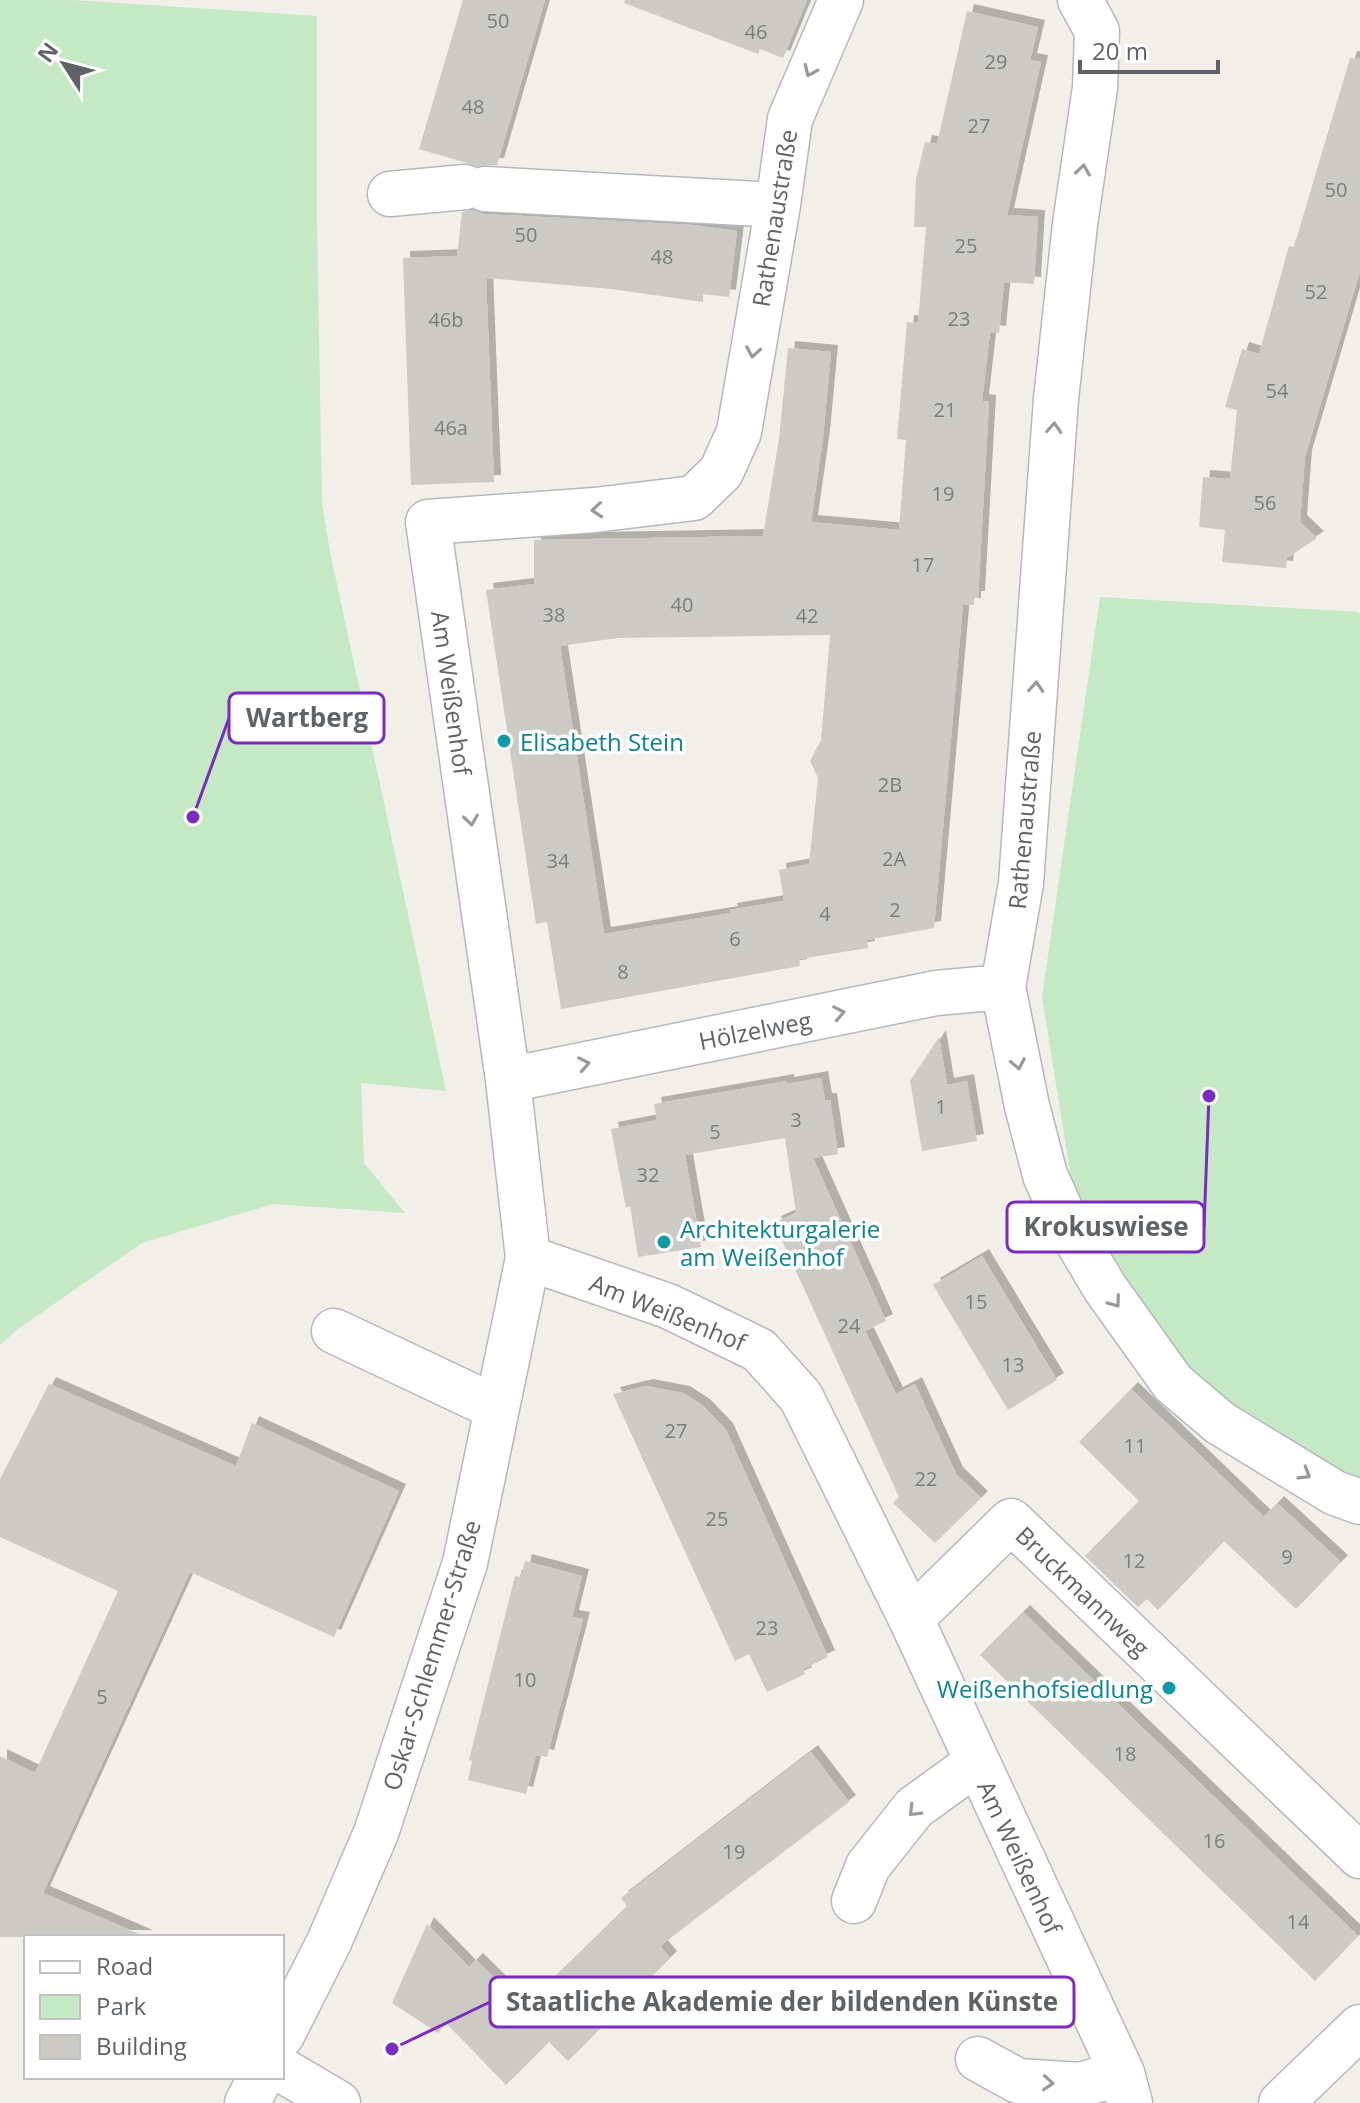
<svg xmlns="http://www.w3.org/2000/svg" width="1360" height="2103" viewBox="0 0 1360 2103" font-family="'Open Sans',sans-serif">
	<style>
		.green { fill: #c5e8c5 }
		.building { fill: #cccac5; fill-rule: evenodd; filter: url(#shadow) }
		.lines { fill: none; stroke-linecap: round; stroke-linejoin: round }
		.minor-casing { stroke: #b5b8bc; stroke-width: 47 }
		.minor { stroke: #fff; stroke-width: 44 }
		.oneway { stroke: #979a9d }
		.culture-dot { fill: #0f9aa8; stroke: #fff; stroke-width: 3 }
		.labels { text-anchor: middle; dominant-baseline: central; stroke-width: 7; stroke-linejoin: round; paint-order: stroke }
		.number-label { font-size: 20px; fill: #7a7d7f }
		.street-label { font-size: 24px; fill: #5f6368; stroke: #fff }
		.culture-label { font-size: 24px; fill: #0d838f; stroke: #fff; text-anchor: start }
		.leader { fill: none; stroke: #7b2cbf; stroke-width: 3 }
		.callout-dot { fill: #7b2cbf; stroke: #fff; stroke-width: 3 }
		.callout { fill: #fff; stroke: #7b2cbf; stroke-width: 3 }
		.callout-label { font-size: 26px; text-anchor: middle; font-weight: bold; fill: #5f6368 }
	</style>
	<defs>
		<filter id="shadow"><feDropShadow dx="7" dy="-7" stdDeviation="0" flood-color="#0004"/></filter>
	</defs>
	<rect width="100%" height="100%" fill="#f1efe8"/>
	<path class="green" d="M0,0H73L317,16V217L322,503L330,552L446,1091L361,1083L364,1163L405,1213L273,1204L142,1243L18,1329L0,1345Z
		M1100,597L1359,612L1360,615V1480L1294,1451L1225,1403L1174,1350L1074,1196L1042,997Z"/>
	<path class="building" d="M463,0H545L497,165L477,166L419,149Z
		M625,0H807L783,58L760,49L758,54L624,3Z
		M967,11L1038,27L1030,60L1041,62L1007,215L1038,217L1034,284L1004,282L999,333L990,332L982,401L989,402L978,598H974V605L963,604L934,928L867,940L868,948L799,959L800,966L561,1009L547,922L536,924L486,590L534,584V540L763,536L779,439L788,348L831,352L823,437L811,522L899,530L906,440L897,439L907,322L918,323L926,227H914L916,179L925,142L937,144ZM830,635L821,740L810,761L818,778L809,864L779,870L784,901L730,910L731,913L604,934L560,646L618,638Z
		M1350,58L1360,59V271L1305,457L1300,522L1317,538L1287,558L1286,568L1222,562L1225,530L1199,527L1203,477L1230,479L1237,410L1225,407L1242,349L1259,354L1289,246L1294,247Z
		M472,210L484,214L692,225L737,231L729,297L703,294V302L611,289L486,278L494,482L411,485L403,258L457,256L462,212Z
		M939,1037L947,1085L967,1081L977,1141L922,1151L910,1081Z
		M821,1078L825,1100H830L838,1154L813,1158L886,1321L865,1331L896,1394L915,1384L956,1474L981,1498L935,1543L893,1503L899,1497L774,1223L796,1213L785,1138L685,1155L701,1247L638,1257L630,1206L626,1208L611,1129L657,1120L654,1104L787,1081V1084Z
		M982,1256L1057,1380L1008,1410L933,1285Z
		M49,1384L236,1466L252,1423L399,1491L334,1637L190,1572L43,1893L146,1937H0V1756L35,1773L118,1591L0,1537V1479Z
		M646,1386L683,1393L703,1406L726,1430L828,1657L803,1669L805,1674L767,1692L749,1654L735,1661L613,1394Z
		M1131,1389L1264,1517L1277,1503L1341,1562L1296,1609L1224,1541L1158,1610L1147,1599L1138,1607L1085,1556L1139,1501L1079,1442Z
		M525,1561L582,1576L572,1617L583,1619L547,1757L536,1755L526,1794L468,1780L472,1761L469,1760L515,1576L521,1577Z
		M1023,1612L1358,1936L1315,1981L980,1655Z
		M811,1752L849,1802L660,1946L670,1958L568,2061L549,2042L506,2085L446,2023L438,2033L392,2003L427,1924L469,1967L476,1960L524,2007L627,1906L621,1898Z"/>
	<g class="lines">
		<g class="minor-casing">
			<path id="minor" d="M1080,0L1097,31L1095,88L1075,224L1056,399L1021,883L1003,987L1027,1106L1045,1175L1067,1224L1105,1288L1173,1383L1220,1423L1335,1493L1360,1502
				M485,189L778,205
				M390,194L465,187
				M508,1080L936,993L1003,987
				M528,1258L668,1306L759,1350L801,1397L911,1619L1122,2073L1130,2103
				M334,1331L497,1408
				M911,1619L1011,1521L1360,1856
				M854,1901L868,1866L914,1808L976,1763
				M282,2035L329,1942L376,1833L465,1563L528,1258L508,1080L428,522L595,510L694,498L721,472L739,432L778,205L790,119L841,0
				M978,2059L1018,2081L1080,2085L1122,2073
				M282,2070L338,2103
				M247,2103L261,2077
				M1281,2103L1360,2027"/>
		</g>
		<use href="#minor" class="minor"/>
	</g>
	<defs><path id="oneway-chevron" d="M-2-3.5L2.5 0L-2 3.5" fill="none" stroke-width="1.6" stroke-linecap="round" stroke-linejoin="round" transform="scale(2)"/></defs>
	<g class="oneway">
		<use href="#oneway-chevron" transform="translate(810 71) rotate(114)"/>
		<use href="#oneway-chevron" transform="translate(1083 170) rotate(-82)"/>
		<use href="#oneway-chevron" transform="translate(753 352) rotate(100)"/>
		<use href="#oneway-chevron" transform="translate(1054 428) rotate(-86)"/>
		<use href="#oneway-chevron" transform="translate(597 510) rotate(175)"/>
		<use href="#oneway-chevron" transform="translate(1036 687) rotate(-86)"/>
		<use href="#oneway-chevron" transform="translate(471 820) rotate(82)"/>
		<use href="#oneway-chevron" transform="translate(839 1013) rotate(-11)"/>
		<use href="#oneway-chevron" transform="translate(584 1064) rotate(-11)"/>
		<use href="#oneway-chevron" transform="translate(1018 1064) rotate(79)"/>
		<use href="#oneway-chevron" transform="translate(1115 1302) rotate(54)"/>
		<use href="#oneway-chevron" transform="translate(1305 1474) rotate(31)"/>
		<use href="#oneway-chevron" transform="translate(914 1811) rotate(135)"/>
		<use href="#oneway-chevron" transform="translate(1048 2083) rotate(4)"/>
	</g>
	<g class="culture-dot">
		<circle cx="504" cy="741" r="8"/>
		<circle cx="664" cy="1242" r="8"/>
		<circle cx="1169" cy="1688" r="8"/>
	</g>
	<g class="labels">
		<g class="number-label">
			<text x="498" y="20">50</text>
			<text x="756" y="31">46</text>
			<text x="996" y="61">29</text>
			<text x="473" y="106">48</text>
			<text x="979" y="125">27</text>
			<text x="1336" y="189">50</text>
			<text x="526" y="234">50</text>
			<text x="966" y="245">25</text>
			<text x="662" y="256">48</text>
			<text x="1316" y="291">52</text>
			<text x="959" y="318">23</text>
			<text x="446" y="319">46b</text>
			<text x="1277" y="390">54</text>
			<text x="945" y="409">21</text>
			<text x="451" y="427">46a</text>
			<text x="943" y="493">19</text>
			<text x="1265" y="502">56</text>
			<text x="923" y="564">17</text>
			<text x="682" y="604">40</text>
			<text x="554" y="614">38</text>
			<text x="807" y="615">42</text>
			<text x="890" y="784">2B</text>
			<text x="894" y="858">2A</text>
			<text x="558" y="860">34</text>
			<text x="895" y="909">2</text>
			<text x="825" y="913">4</text>
			<text x="735" y="938">6</text>
			<text x="623" y="971">8</text>
			<text x="941" y="1106">1</text>
			<text x="796" y="1119">3</text>
			<text x="715" y="1131">5</text>
			<text x="648" y="1174">32</text>
			<text x="976" y="1301">15</text>
			<text x="849" y="1325">24</text>
			<text x="1013" y="1364">13</text>
			<text x="676" y="1430">27</text>
			<text x="1135" y="1445">11</text>
			<text x="926" y="1478">22</text>
			<text x="717" y="1518">25</text>
			<text x="1287" y="1556">9</text>
			<text x="1134" y="1560">12</text>
			<text x="767" y="1627">23</text>
			<text x="525" y="1679">10</text>
			<text x="102" y="1696">5</text>
			<text x="1125" y="1753">18</text>
			<text x="1214" y="1840">16</text>
			<text x="734" y="1851">19</text>
			<text x="1298" y="1921">14</text>
		</g>
		<g class="street-label">
			<text transform="translate(774 218) rotate(-81)">Rathenaustraße</text>
			<text transform="translate(452 693) rotate(82)">Am Weißenhof</text>
			<text transform="translate(1024 820) rotate(-85)">Rathenaustraße</text>
			<text transform="translate(755 1030) rotate(-11)">Hölzelweg</text>
			<text transform="translate(668 1312) rotate(22)">Am Weißenhof</text>
			<text transform="translate(1083 1591) rotate(44)">Bruckmannweg</text>
			<text transform="translate(431 1655) rotate(-73)">Oskar-Schlemmer-Straße</text>
			<text transform="translate(1020 1857) rotate(65)">Am Weißenhof</text>
		</g>
		<g class="culture-label">
			<text x="520" y="741">Elisabeth Stein</text>
			<text x="680" y="1228">Architekturgalerie<tspan x="680" dy="28">am Weißenhof</tspan></text>
			<text x="1153" y="1688" text-anchor="end">Weißenhofsiedlung</text>
		</g>
	</g>
	<path class="leader" d="M193 817L229 718M1209 1096L1204 1227M392 2049L490 2002"/>
	<g class="callout-dot">
		<circle cx="193" cy="817" r="8"/>
		<circle cx="1209" cy="1096" r="8"/>
		<circle cx="392" cy="2049" r="8"/>
	</g>
	<g class="callout">
		<rect x="229" y="693" width="155" height="50" rx="8"/>
		<rect x="1007" y="1202" width="197" height="50" rx="8"/>
		<rect x="490" y="1977" width="584" height="50" rx="8"/>
	</g>
	<g class="callout-label">
		<text x="307" y="727">Wartberg</text>
		<text x="1106" y="1236">Krokuswiese</text>
		<text x="782" y="2011">Staatliche Akademie der bildenden Künste</text>
	</g>
	<rect x="24" y="1935" width="260" height="144" fill="#ffffff" stroke="#bfc1c3" stroke-width="2"/>
	<rect x="40" y="1961" width="40" height="12" fill="#ffffff" stroke="#bfc1c3" stroke-width="2"/>
	<text x="96" y="1975" font-size="24" fill="#5f6368">Road</text>
	<rect x="40" y="1995" width="40" height="24" fill="#c5e8c5" stroke="#bfc1c3" stroke-width="2"/>
	<text x="96" y="2015" font-size="24" fill="#5f6368">Park</text>
	<rect x="40" y="2035" width="40" height="24" fill="#cccac5" stroke="#bfc1c3" stroke-width="2"/>
	<text x="96" y="2055" font-size="24" fill="#5f6368">Building</text>
	<g transform="translate(64 64) rotate(306)" stroke="#ffffff" stroke-width="6" paint-order="stroke">
	<path d="M0-6L14 30L0 20L-14 30Z" fill="#5f6368"/>
	<text y="-12" font-size="22" font-weight="bold" text-anchor="middle" fill="#5f6368">N</text>
	</g>
	<path d="M1080 60v12h138v-12" fill="none" stroke="#5f6368" stroke-width="4"/>
	<text x="1092" y="60" font-size="24" fill="#5f6368" stroke="#ffffff" stroke-width="6" paint-order="stroke">20 m</text>
</svg>
